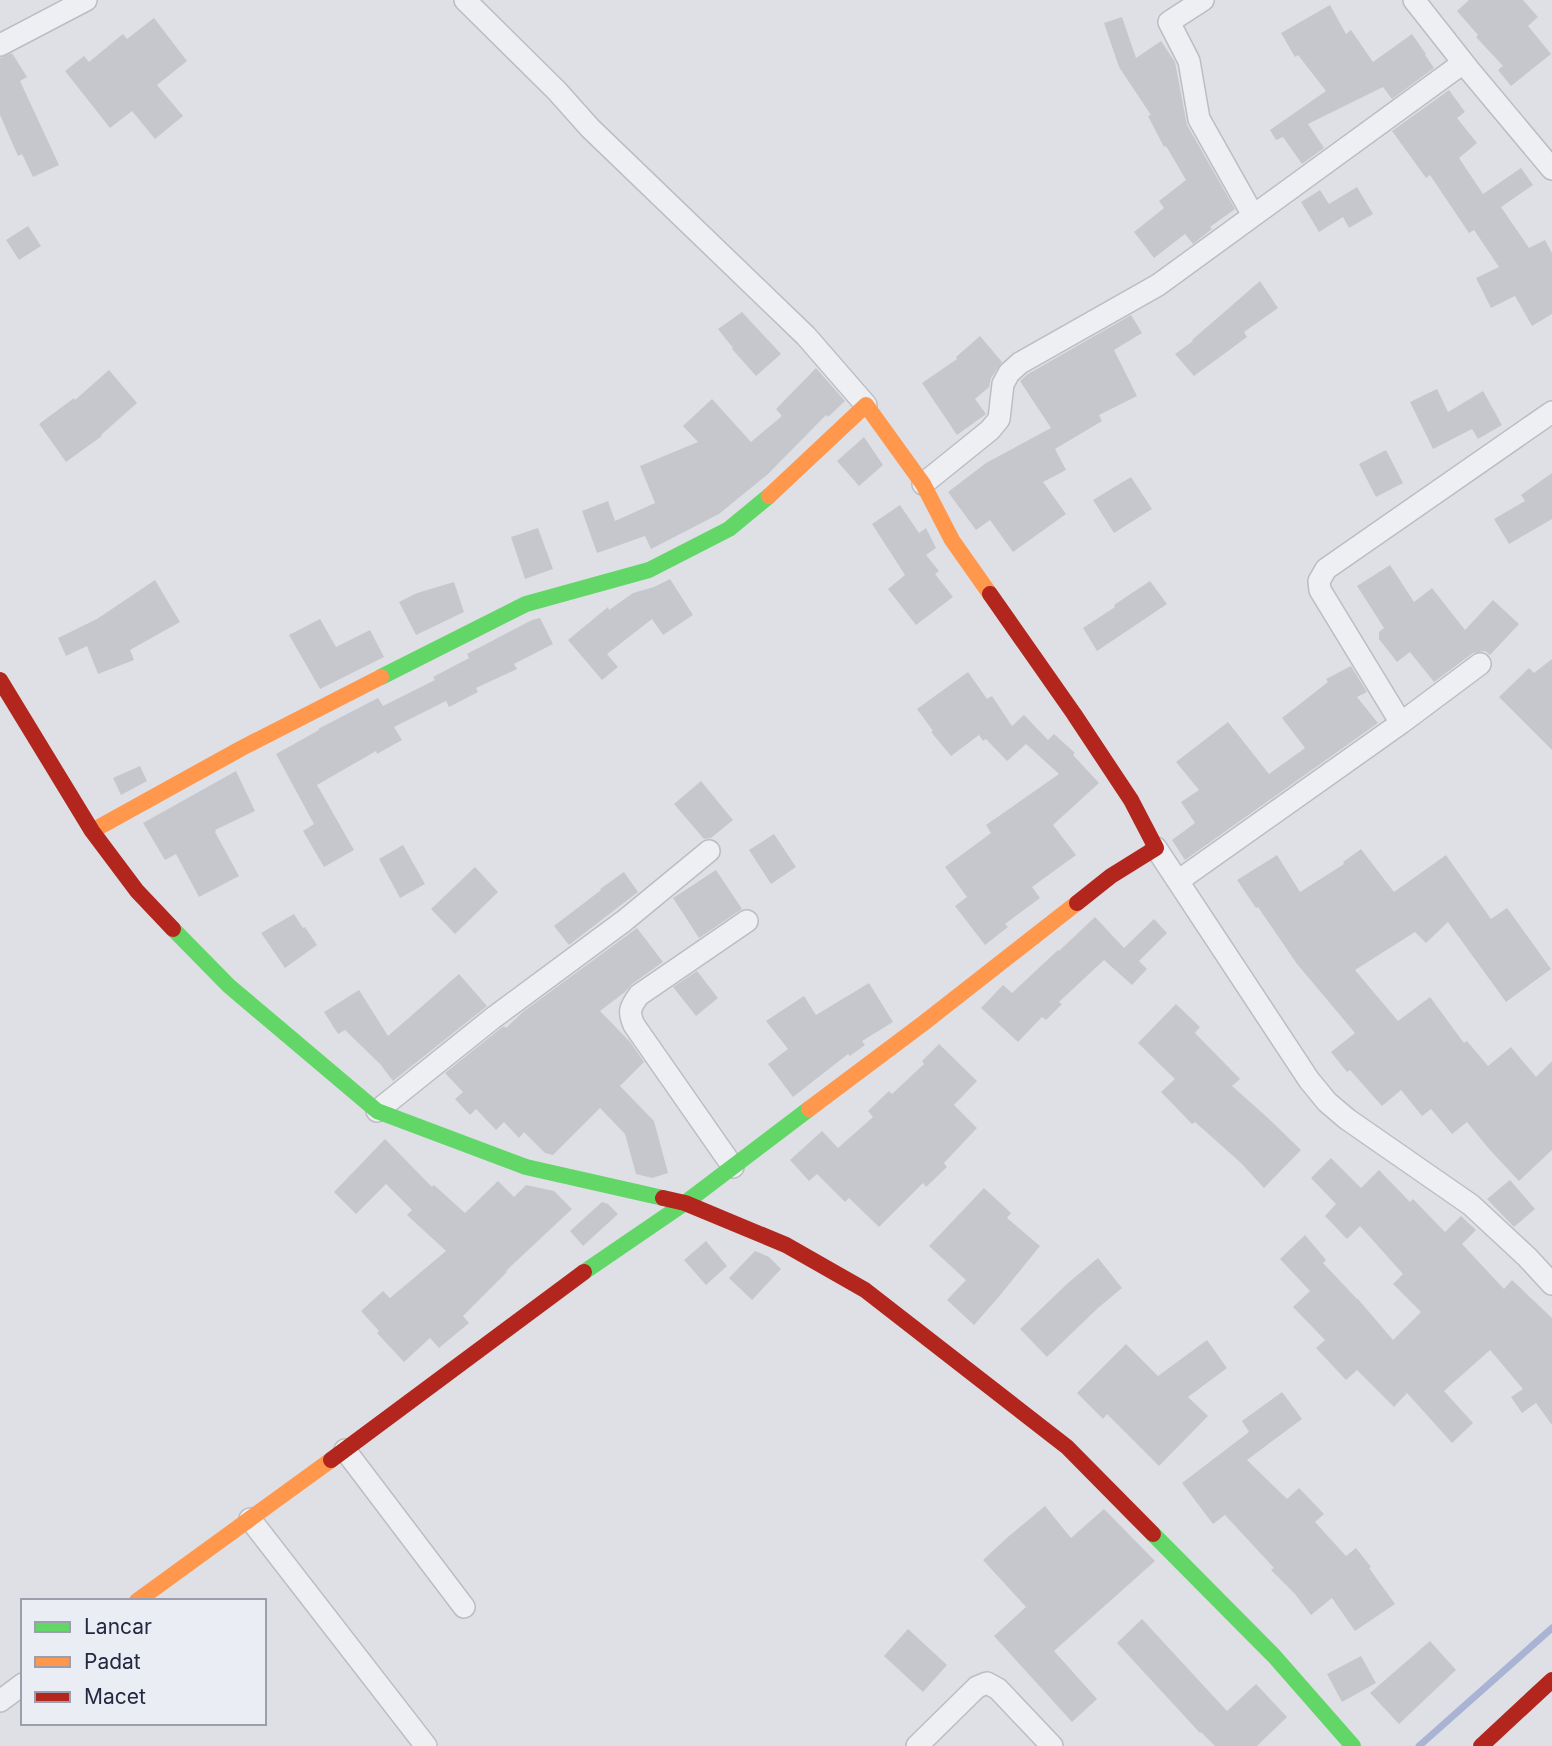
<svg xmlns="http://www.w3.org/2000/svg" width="1552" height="1746" viewBox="0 0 1552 1746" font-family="Inter,sans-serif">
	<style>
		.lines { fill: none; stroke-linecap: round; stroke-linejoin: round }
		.stream { stroke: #a9b4d4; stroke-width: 7 }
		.building { fill: #c6c7cd }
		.street-casing { stroke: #bcbdc3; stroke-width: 24 }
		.street { stroke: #eeeff2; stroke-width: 21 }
		.fast { stroke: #63d668; stroke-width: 16 }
		.slow { stroke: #ff974d; stroke-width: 16 }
		.jam { stroke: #b3261e; stroke-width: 16 }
	</style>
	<rect width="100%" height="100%" fill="#dfe0e5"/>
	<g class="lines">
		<path class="stream" d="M1419,1746L1552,1628"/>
	</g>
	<path class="building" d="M1469,0H1523L1538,17L1528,26L1551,54L1511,86L1498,70L1503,66L1476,37L1478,35L1457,11Z
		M1330,5L1346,34L1351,30L1373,62L1412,34L1426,54L1425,55L1434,68L1392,99L1383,87L1308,124L1324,148L1302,164L1283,137L1276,140L1270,130L1326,91L1298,55L1295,57L1281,33Z
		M1122,17L1136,58L1161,41L1175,62L1187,125L1235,209L1210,227L1212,229L1193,244L1185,234L1154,258L1134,232L1164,208L1159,201L1186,180L1166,146L1164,147L1148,116L1151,115L1119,67L1104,23Z
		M154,18L187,61L157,85L183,116L155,139L132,111L110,128L65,71L84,56L89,62L123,34L127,39Z
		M12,53L27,77L20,81L59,165L33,177L22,154L18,156L0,115V58Z
		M1449,90L1465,112L1457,118L1477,143L1459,158L1483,194L1521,168L1533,185L1501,207L1529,248L1545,240L1552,253V314L1532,326L1515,296L1491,308L1476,278L1499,267L1474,230L1469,233L1430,175L1426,178L1392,131Z
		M1357,187L1373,214L1349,228L1343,217L1319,232L1301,202L1320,190L1329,204Z
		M28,226L41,246L19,260L6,240Z
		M1260,281L1278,308L1244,332L1247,337L1194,376L1175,354L1193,341L1192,340Z
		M742,312L781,354L756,376L732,349L733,348L718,329Z
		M1131,315L1142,333L1114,350L1137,396L1099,415L1102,421L1055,449L1066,470L1043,482L1066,514L1013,552L990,520L976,530L948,492L986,463L1051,428L1020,381L1028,374Z
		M980,336L1002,362L991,378L989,387L975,399L986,414L957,435L922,383L957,359L956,357Z
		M816,368L845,401L828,417L826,415L768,474L719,514L651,549L645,536L597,553L582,511L608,501L615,521L655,503L640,466L698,442L683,426L712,399L751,442L782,416L776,409Z
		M109,370L137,403L101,435L102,436L66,462L39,424L74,398L75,400Z
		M1437,389L1448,412L1483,391L1502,425L1478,439L1472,429L1433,449L1410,402Z
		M864,437L883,465L859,486L837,461Z
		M1386,450L1403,483L1376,497L1359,464Z
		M1552,473V519L1509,544L1494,519L1525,501L1521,495Z
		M1131,477L1152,509L1114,533L1093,500Z
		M900,505L919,533L926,528L936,548L926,555L939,571L935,574L953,597L916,625L888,589L905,575L872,524Z
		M538,528L553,569L525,579L511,537Z
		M1390,565L1414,602L1432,588L1465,630L1493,600L1519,624L1490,655L1485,651L1473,653L1434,682L1410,652L1397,662L1379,639V632L1384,628L1357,586Z
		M670,579L693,615L663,635L652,619L607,654L618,667L602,680L568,640L608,607L609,610L633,593L654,587Z
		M155,580L180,622L130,650L134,660L98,674L87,646L66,656L58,638L97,619Z
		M1150,581L1167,604L1097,651L1083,628L1115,607L1114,605Z
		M454,582L464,612L416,635L399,602L417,593Z
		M540,618L553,644L514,664L517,669L476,688L478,692L449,707L446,701L394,727L402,740L377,754L376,751L317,785L354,850L324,867L303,831L314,824L276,754L319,730L318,729L378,698L383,706L435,680L433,677L469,658L467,654L532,620Z
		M320,619L336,647L370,630L384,657L320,689L289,635Z
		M1552,659V750L1499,697L1529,668L1534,673Z
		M1351,666L1367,692L1357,697L1378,723L1185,860L1172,840L1195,823L1181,802L1199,790L1176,762L1228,722L1269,774L1305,748L1282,718L1328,682L1326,679Z
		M968,672L987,699L992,696L1012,726L1024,715L1048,740L1054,734L1075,753L1073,755L1099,783L1053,825L1076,855L1032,887L1040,898L1005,924L1008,927L985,945L955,906L967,897L945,867L991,833L986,825L1059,774L1026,744L1007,761L986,739L983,741L979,735L951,756L931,732L933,731L917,709Z
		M140,766L147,781L121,795L113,778Z
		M236,771L255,811L215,830L216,832H215L239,876L199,897L176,854L165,860L143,823Z
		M701,781L733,820L711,838L704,839L674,804Z
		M774,834L796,867L771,884L749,850Z
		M403,845L425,884L400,898L379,859Z
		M1361,849L1394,892L1446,855L1491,919L1507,908L1551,969L1506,1002L1448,922L1426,943L1415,932L1355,970L1398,1021L1430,997L1464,1043L1467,1041L1488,1066L1511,1047L1536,1077L1552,1061V1150L1519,1181L1489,1149L1467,1122L1452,1134L1431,1109L1422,1116L1401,1090L1382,1106L1350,1070L1347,1072L1331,1052L1355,1033L1297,964L1258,907L1256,908L1237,880L1277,855L1300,892L1344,864L1343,862Z
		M475,867L498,892L455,934L431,909Z
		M716,870L742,909L699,938L673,898Z
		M624,872L638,892L569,945L554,926L601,890L600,889Z
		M294,914L303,928L305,927L317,945L285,968L261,933Z
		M1095,917L1124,948L1154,919L1167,933L1139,961L1147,969L1132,985L1104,960L1059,1002L1062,1004L1046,1020L1042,1017L1018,1042L981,1008L1003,985L1012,993L1058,950L1059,951Z
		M637,928L663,962L632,984L625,992L600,1011L631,1043L644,1062L620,1086L654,1121L668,1173L652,1178L636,1174L625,1134L600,1108L553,1155L545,1153L524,1132L519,1138L504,1122L496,1130L476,1109L470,1115L455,1099L463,1092L445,1073L501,1028L504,1026L506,1028L524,1011Z
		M697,971L718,998L696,1016L673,987Z
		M459,974L487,1006L393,1081L380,1064L345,1030L338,1034L324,1012L359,990L388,1036Z
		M869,983L893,1022L862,1041L865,1045L850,1056L848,1054L793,1097L768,1064L788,1049L766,1021L804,996L816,1015Z
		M1176,1004L1200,1027L1195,1033L1240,1079L1232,1086L1268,1118L1301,1150L1264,1188L1241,1163L1195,1122L1192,1124L1161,1092L1175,1079L1138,1043Z
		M939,1044L977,1081L954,1105L977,1128L944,1163L947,1167L926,1187L923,1183L879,1227L849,1198L845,1202L817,1174L809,1181L790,1160L822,1131L838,1148L873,1117L868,1111L889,1091L892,1094L924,1064L922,1061Z
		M385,1139L432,1187L434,1185L465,1213L498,1181L514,1197L526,1185L554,1191L572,1209L506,1271L507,1272L463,1316L469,1323L439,1348L430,1338L404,1362L377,1333L379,1331L361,1311L383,1291L390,1298L446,1251L407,1215L412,1210L386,1184L356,1214L334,1192Z
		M1331,1158L1361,1188L1379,1170L1410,1202L1413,1199L1445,1232L1461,1216L1476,1230L1462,1244L1504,1289L1512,1280L1552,1318V1425L1536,1403L1522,1413L1511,1397L1523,1389L1490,1350L1444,1391L1473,1423L1452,1443L1407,1393L1394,1407L1357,1370L1346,1380L1316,1348L1325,1340L1293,1307L1310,1291L1280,1259L1305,1235L1326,1260L1323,1263L1357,1299H1358L1393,1340L1421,1312L1393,1284L1403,1274L1360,1226L1347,1239L1325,1216L1336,1204L1311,1178Z
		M1510,1180L1535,1209L1514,1227L1487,1199Z
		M984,1188L1011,1213L1007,1218L1040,1246L997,1299L974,1325L947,1300L966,1280L929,1246Z
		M602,1202L608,1204L618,1214L583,1246L570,1231Z
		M706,1241L727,1266L706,1285L684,1260Z
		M755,1251L769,1257L781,1269L752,1300L729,1278Z
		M1098,1258L1122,1288L1098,1308L1047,1357L1020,1329L1068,1283Z
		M1207,1340L1227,1368L1188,1397L1208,1416L1159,1466L1107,1414L1103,1419L1077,1393L1126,1344L1158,1376Z
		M1282,1392L1302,1419L1247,1460L1287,1499L1299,1488L1324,1514L1315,1522L1346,1556L1356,1548L1371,1567L1369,1568L1395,1604L1355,1631L1332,1598L1311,1615L1295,1594L1271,1570L1274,1568L1225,1515L1213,1524L1182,1483L1249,1432L1242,1421Z
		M1045,1506L1071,1538L1104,1509L1155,1561L1054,1651L1097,1699L1072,1722L994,1636L1026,1607L983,1560L1009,1536Z
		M1142,1619L1227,1711L1256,1684L1287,1717L1257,1746H1215L1201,1732L1200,1733L1117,1643Z
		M908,1629L947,1665L923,1692L884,1656Z
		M1430,1641L1456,1670L1399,1724L1370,1693Z
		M1361,1656L1376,1683L1342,1702L1327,1674Z"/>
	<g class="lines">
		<g class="street-casing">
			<path id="street" d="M465,0L557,91L590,128L806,336L866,405
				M1203,0L1169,22L1189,61L1199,119L1253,215
				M1414,0L1470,71L1552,169
				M0,45L86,0
				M923,484L990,430L999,419L1003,384L1009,373L1020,363L1158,285L1463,63
				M1480,664L1401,723L1320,590L1319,581L1326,569L1552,412
				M1156,848L1309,1080L1327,1102L1347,1119L1471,1205L1527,1257L1552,1284
				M1178,881L1401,723
				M377,1111L493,1018L624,921L709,851
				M733,1167L634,1025C628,1012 630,1007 639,995L747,921
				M345,1450L464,1607
				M250,1519L426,1746
				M0,1701L23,1684
				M917,1746L977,1687L987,1683L998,1689L1052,1746"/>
		</g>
		<use href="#street" class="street"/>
		<path class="fast" d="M381,677L526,604L649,570L729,529L769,496
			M173,929L229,986L377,1111L526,1167L663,1198
			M584,1272L685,1203L809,1109
			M1153,1534L1274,1656L1353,1746"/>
		<path class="slow" d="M769,496L866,405L923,484L952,540L990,594
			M92,831L242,748L381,677
			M809,1109L925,1022L1077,903
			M137,1601L331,1460"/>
		<path class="jam" d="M990,594L1074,714L1131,800L1156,848L1111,876L1077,903
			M0,680L92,831L137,891L173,929
			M663,1198L685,1203L786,1245L865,1290L1067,1447L1153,1534
			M331,1460L584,1272
			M1481,1746L1552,1680"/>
	</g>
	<rect x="21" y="1599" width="245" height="126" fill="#ebedf5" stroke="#9b9ead" stroke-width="2"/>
	<rect x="35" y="1622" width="35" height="10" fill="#63d668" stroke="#9b9ead" stroke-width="2"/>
	<text x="84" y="1634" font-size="21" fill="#242840">Lancar</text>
	<rect x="35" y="1657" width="35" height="10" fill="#ff974d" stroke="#9b9ead" stroke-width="2"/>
	<text x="84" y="1669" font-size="21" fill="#242840">Padat</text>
	<rect x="35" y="1692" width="35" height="10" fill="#b3261e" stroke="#9b9ead" stroke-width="2"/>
	<text x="84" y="1704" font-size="21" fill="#242840">Macet</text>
</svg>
